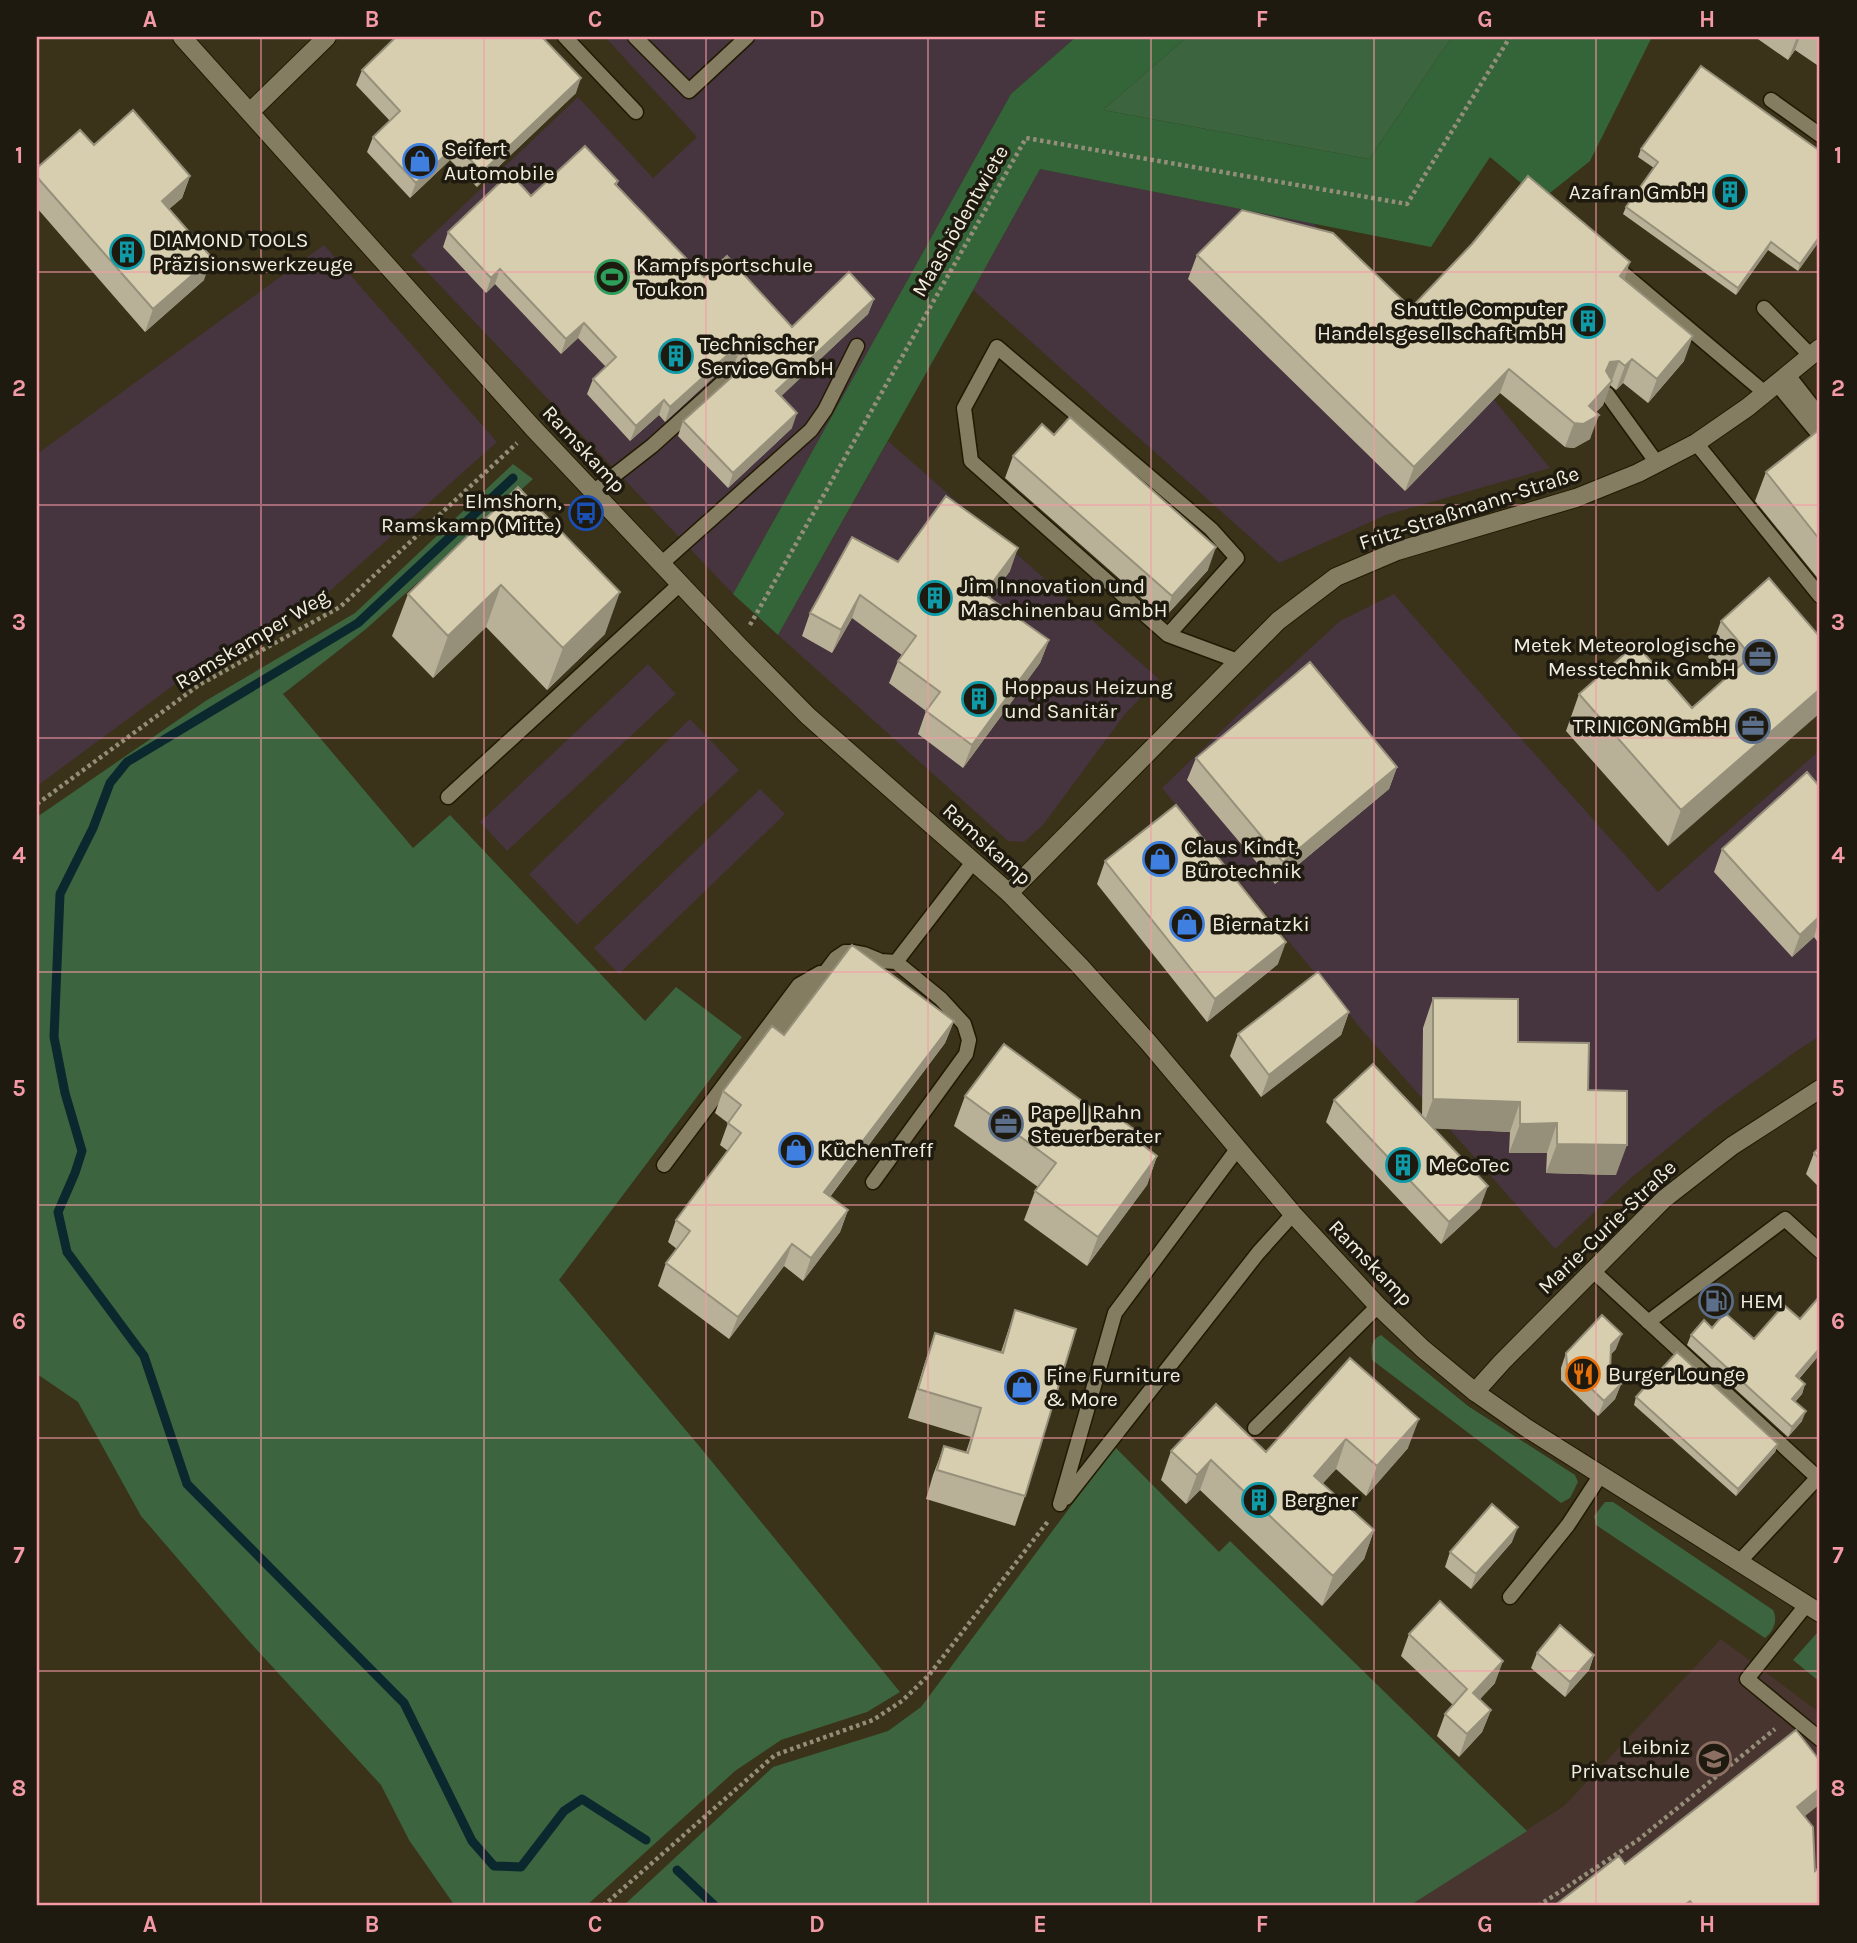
<svg xmlns="http://www.w3.org/2000/svg" width="1857" height="1943" viewBox="0 0 1857 1943" font-family="Karla,sans-serif">
	<style>
		.industrial { fill: #46343e }
		.education { fill: #493530 }
		.green { fill: #3b643f }
		.forest { fill: #336539 }
		.lines { fill: none; stroke-linecap: round; stroke-linejoin: round }
		.stream { stroke: #0b282e; stroke-width: 9 }
		.service-casing { stroke: #211a02; stroke-width: 17 }
		.minor-casing { stroke: #211a02; stroke-width: 20 }
		.tertiary-casing { stroke: #211a02; stroke-width: 20 }
		.path { stroke: #948e79; stroke-width: 4.5; stroke-dasharray: 3.5 3.5; stroke-linecap: butt }
		.service { stroke: #857d61; stroke-width: 14 }
		.minor { stroke: #857d61; stroke-width: 18 }
		.tertiary { stroke: #857d61; stroke-width: 18 }
		.wall { fill: #b9b197 }
		.shaded-wall { fill: #96907b }
		.building { fill: #d7ceb0; stroke: #96907b; stroke-width: 2 }
		.grid { fill: none; stroke: #f49aa6; stroke-width: 2; stroke-opacity: 0.55 }
		.labels { text-anchor: middle; dominant-baseline: central; stroke-width: 7; stroke-linejoin: round; paint-order: stroke }
		.poi-label { font-size: 21px; fill: #f3efdf; stroke: #1e1a0f; text-anchor: start }
		.street-label { font-size: 21px; fill: #f3efdf; stroke: #1e1a0f }
		.neatline { fill: none; stroke: #f49aa6; stroke-width: 2.5 }
		.grid-label { font-size: 23px; text-anchor: middle; font-weight: bold; fill: #f49aa6 }
	</style>
	<rect width="100%" height="100%" fill="#3a3219"/>
	<path class="industrial" d="M605,37H1076L1011,94L733,594L411,255L578,97L653,178L697,137Z
		M1040,169L1313,223L1474,375L1550,468L1386,515L1279,563L973,290Z
		M324,245L497,442L331,590L193,671L37,786V454Z
		M888,441L1159,679L1125,714L1043,825L1024,842L1008,841L778,635Z
		M1394,594L1475,687L1658,892L1820,750V1036L1798,1050L1717,1108L1631,1178L1555,1249L1362,1030L1162,788L1244,709L1340,621Z
		M648,664L676,694L507,851L480,822Z
		M690,719L739,770L577,925L529,874Z
		M760,789L785,814L619,974L594,948Z"/>
	<path class="education" d="M1721,1639L1820,1713V1906H1409L1564,1806Z"/>
	<path class="green" d="M1187,37H1452L1369,159L1103,110Z
		M513,464L533,479L366,629L283,694L413,848L450,815L645,1021L676,987L742,1037L559,1280L700,1447L900,1692L867,1712L781,1740L735,1771L586,1906H455L409,1840L381,1785L246,1638L141,1516L78,1402L37,1374V817L207,700L355,613Z
		M1381,1335L1468,1406L1575,1475L1578,1482L1570,1498L1561,1503L1372,1360C1371,1350 1370,1340 1381,1335Z
		M1115,1447L1219,1552L1230,1541L1527,1831L1409,1906H623L773,1767L888,1731L921,1707Z
		M1605,1502H1613L1773,1610C1778,1620 1774,1631 1765,1638L1596,1525L1594,1516Z
		M1817,1633L1820,1635V1682L1793,1660Z"/>
	<path class="forest" d="M1076,37H1187L1103,110L1369,159L1452,37H1652L1590,161L1541,200L1490,157L1431,247L1040,169L973,290L778,635L733,594L1011,94Z"/>
	<g class="lines">
		<path class="stream" d="M513,478L358,623L127,762L110,783L93,828L60,894L54,1037L65,1093L82,1151L75,1173L58,1212L67,1252L144,1356L187,1484L404,1703L472,1841L494,1866L521,1867L564,1811L582,1799L646,1840
			M677,1870L715,1906"/>
		<g class="service-casing">
			<path id="service" d="M565,37L636,112
				M635,37L689,91L747,37
				M1771,100L1820,135
				M1611,263L1765,393
				M1764,308L1811,356
				M1788,375L1820,416
				M1777,384L1820,436
				M1607,394L1657,463
				M1696,443L1820,596
				M593,492L652,446L732,374
				M661,564L811,430L825,410L857,346
				M1168,635L1237,558L1211,529L997,347L964,408L971,461L1168,635L1238,661
				M448,797L680,584
				M772,1044L836,958L845,952H854L864,954L881,961L896,962L973,862
				M664,1165L799,985L820,973
				M873,1182L966,1054L969,1040L964,1024L941,999L896,962
				M1592,1270L1818,1478
				M1648,1322L1785,1219L1820,1251
				M1255,1428L1378,1306
				M1066,1498L1258,1253L1293,1214
				M1060,1504L1115,1313L1238,1148
				M1740,1561L1820,1475
				M1510,1597L1568,1525L1600,1476
				M1807,1604L1747,1679L1820,1739"/>
		</g>
		<g class="minor-casing">
			<path id="minor" d="M250,112L327,37
				M1009,893L1278,621L1336,577L1397,551L1576,498L1638,473L1696,443L1748,407L1820,348
				M1475,1392L1502,1362L1664,1199L1732,1146L1820,1089"/>
		</g>
		<g class="tertiary-casing">
			<path id="tertiary" d="M182,37L533,428L738,645L808,716L1009,893L1080,966L1148,1042L1293,1214L1378,1306L1423,1349L1475,1392L1525,1427L1820,1613"/>
		</g>
		<path class="path" d="M750,625L1026,138L1407,204L1510,37
			M37,804L199,685L340,607L517,443
			M603,1906L775,1755L873,1720L902,1701L929,1675L1049,1520
			M1538,1906L1638,1840L1775,1729"/>
		<use href="#service" class="service"/>
		<use href="#minor" class="minor"/>
		<use href="#tertiary" class="tertiary"/>
	</g>
	<path class="wall" d="M1755,37H1820V67L1795,50L1788,60Z
		M362,70L576,93L477,187L450,160L410,198L367,152L373,137L390,121L356,85Z
		M94,145L190,176L182,198L169,209L204,280L145,332L37,208V168Z
		M1641,149L1820,240L1798,271L1768,250L1736,295L1623,214L1626,207L1654,168L1638,157Z
		M618,181L617,185L704,277L792,327L874,299L868,314L781,396L792,428L728,488L678,436L683,421L740,370L739,367L734,365L726,366L665,422L659,415L630,441L587,394L593,379L606,367L578,338L561,354L495,284L486,293L443,247L448,232Z
		M1197,255L1411,308L1624,279L1684,361L1648,403L1623,383L1616,390L1610,385L1603,405L1596,412L1590,439L1574,448L1565,447L1500,393L1405,491L1188,279Z
		M1820,429V581L1755,501L1766,472Z
		M1013,456L1208,570L1164,618L1005,478Z
		M518,487L605,634L547,690L486,627L433,678L392,636L408,594Z
		M898,562L1010,571L990,598L1049,640L1040,663L963,768L918,734L926,711L889,683L898,661L902,655L852,618L832,653L802,636L810,613Z
		M1721,621L1820,637L1668,846L1566,731L1579,694L1692,708L1726,678L1708,657Z
		M1196,758L1397,767L1389,789L1275,884L1187,780Z
		M1820,787V945L1814,937L1792,957L1714,872L1722,849Z
		M1105,861L1278,964L1207,1022L1097,884Z
		M1433,998L1518,1042L1588,1090L1616,1175L1546,1173L1547,1153H1509L1510,1132L1434,1128L1480,1208L1441,1244L1326,1122L1334,1100L1422,1116L1423,1028Z
		M1349,1012L1341,1035L1261,1097L1230,1056L1238,1034Z
		M954,1021L945,1043L830,1197L848,1210L840,1232L803,1281L784,1266L729,1339L658,1286L666,1263L677,1249L668,1242L676,1220L728,1151L720,1145L728,1123L715,1113L723,1091L784,1035Z
		M965,1096L1157,1156L1147,1185L1087,1266L1024,1220L1035,1191L1038,1187L954,1126Z
		M1820,1147V1188L1806,1174L1814,1153Z
		M1820,1296V1354L1799,1379L1805,1384L1802,1394L1795,1402L1802,1421L1788,1437L1687,1345L1691,1335L1712,1328L1754,1339L1800,1319Z
		M1015,1310L1025,1496L1015,1526L926,1499L933,1475L944,1446L966,1452L971,1437L908,1418L925,1362L935,1333L1001,1352Z
		M1616,1349L1610,1355V1373L1621,1384L1615,1399L1598,1416L1561,1380V1368L1566,1353Z
		M1350,1358L1408,1448L1366,1496L1336,1469L1322,1484L1374,1530L1364,1559L1322,1606L1200,1490L1186,1504L1161,1480L1171,1451L1266,1452Z
		M1636,1397L1778,1444L1775,1452L1736,1496L1634,1405Z
		M1512,1542L1471,1589L1445,1567L1450,1552Z
		M1409,1634L1495,1683L1480,1699L1491,1710L1482,1732L1459,1757L1437,1736L1445,1714L1453,1705L1401,1656Z
		M1537,1653L1594,1655L1589,1670L1565,1697L1531,1668Z"/>
	<path class="shaded-wall" d="M1797,37H1800L1795,50L1788,60Z
		M581,78L576,93L477,187L482,172Z
		M456,145L450,160L410,198L416,183Z
		M190,176L182,198L153,223L162,201Z
		M1820,236V240L1798,271L1800,264Z
		M1771,242L1768,250L1736,295L1738,288Z
		M212,258L204,280L145,332L153,309Z
		M1630,262L1622,287L1620,276Z
		M500,269L495,284L486,293L491,278Z
		M874,299L868,314L771,406L776,391Z
		M584,323L578,338L561,354L566,339Z
		M1693,336L1684,361L1648,403L1657,379Z
		M740,350L734,365L726,366L665,422L670,407L732,351Z
		M1632,359L1623,383L1616,390L1625,366Z
		M1619,361L1603,405L1589,420L1599,415L1590,439L1574,448L1565,447L1574,423L1589,406L1601,387L1610,362Z
		M1509,369L1500,393L1405,491L1414,467Z
		M664,400L659,415L630,441L636,426Z
		M797,413L792,428L728,488L733,473Z
		M1216,547L1208,570L1164,618L1172,596Z
		M1018,548L1010,571L976,616L984,594Z
		M501,585L486,627L433,678L448,636Z
		M620,592L605,634L547,690L563,648Z
		M860,595L852,618L832,653L841,630Z
		M1049,640L1040,663L963,768L972,745Z
		M1820,689V713L1668,846L1681,810Z
		M1397,767L1389,789L1275,884L1283,862Z
		M1820,916L1814,937L1792,957L1800,935Z
		M1286,942L1278,964L1207,1022L1215,999Z
		M1349,1012L1341,1035L1261,1097L1269,1075Z
		M954,1021L945,1043L816,1215L824,1192Z
		M1433,1099L1520,1102L1510,1132L1422,1128Z
		M1557,1123L1547,1153H1509L1520,1124Z
		M1557,1144L1627,1145L1616,1175L1546,1173Z
		M1157,1156L1147,1185L1087,1266L1098,1237Z
		M1488,1186L1480,1208L1441,1244L1449,1222Z
		M848,1210L840,1232L803,1281L811,1258Z
		M792,1244L784,1266L729,1339L738,1317Z
		M1622,1334L1616,1349L1605,1360L1611,1345Z
		M1820,1348V1354L1792,1386L1796,1376Z
		M1621,1384L1615,1399L1598,1416L1604,1401Z
		M1805,1384L1802,1394L1788,1409L1792,1399Z
		M1806,1411L1802,1421L1788,1437L1792,1427Z
		M1419,1419L1408,1448L1366,1496L1377,1466Z
		M1346,1439L1336,1469L1303,1505L1314,1476Z
		M1778,1444L1775,1452L1736,1496L1738,1489Z
		M1211,1460L1200,1490L1186,1504L1197,1475Z
		M1518,1527L1512,1542L1471,1589L1476,1574Z
		M1374,1530L1364,1559L1322,1606L1333,1576Z
		M1594,1655L1589,1670L1565,1697L1570,1682Z
		M1503,1661L1495,1683L1465,1715L1473,1693Z
		M1491,1710L1482,1732L1459,1757L1467,1734Z
		M1820,1788V1804L1789,1829L1797,1807Z"/>
	<path class="building" d="M396,37H542L581,78L482,172L456,145L416,183L373,137L400,111L362,70Z
		M1701,66L1820,151V236L1800,264L1771,242L1738,288L1626,207L1658,162L1641,149Z
		M133,110L190,176L162,201L212,258L153,309L37,177V168L80,130L94,145Z
		M585,146L618,181L615,184L704,277L727,256L792,327L849,272L874,299L776,391L797,413L733,473L683,421L744,366L747,358L744,352L740,350L732,351L670,407L664,400L636,426L593,379L616,357L584,323L566,339L500,269L491,278L448,232L510,173L531,196Z
		M1528,176L1630,262L1620,276L1693,336L1657,379L1632,359L1625,366L1619,361L1610,362L1606,371L1612,381L1589,406L1599,415L1583,424L1574,423L1509,369L1414,467L1197,255L1242,210L1333,233L1411,308L1472,244Z
		M1070,417L1216,547L1172,596L1013,456L1042,424L1054,435Z
		M1820,429V540L1766,472Z
		M518,487L620,592L563,648L501,585L448,636L408,594Z
		M946,496L1018,548L984,594L1049,640L972,745L926,711L940,692L898,661L916,636L860,595L841,630L810,613L852,537L898,562Z
		M1769,578L1820,637V689L1681,810L1579,694L1636,644L1692,708L1751,656L1721,621Z
		M1310,662L1397,767L1283,862L1196,758Z
		M1807,772L1820,787V916L1800,935L1722,849Z
		M1176,805L1286,942L1215,999L1105,861Z
		M852,945L954,1021L824,1192L848,1210L811,1258L792,1244L738,1317L666,1263L690,1231L676,1220L741,1133L728,1123L741,1105L723,1091L772,1026L784,1035Z
		M1318,972L1349,1012L1269,1075L1238,1034Z
		M1433,998L1518,999V1042L1589,1043L1588,1090L1627,1091V1145L1557,1144V1123L1520,1124V1102L1433,1099Z
		M1004,1044L1108,1120L1113,1114L1149,1140L1144,1146L1157,1156L1098,1237L1035,1191L1056,1163L965,1096Z
		M1373,1064L1488,1186L1449,1222L1334,1100Z
		M1820,1147V1160L1814,1153Z
		M1820,1296V1348L1796,1376L1805,1384L1792,1399L1806,1411L1792,1427L1691,1335L1704,1320L1712,1328L1725,1313L1754,1339L1784,1305L1800,1319Z
		M1015,1310L1076,1329L1025,1496L937,1470L944,1446L968,1453L981,1408L918,1389L935,1333L1003,1353Z
		M1602,1315L1622,1334L1611,1345L1610,1373L1621,1384L1604,1401L1567,1365L1566,1353Z
		M1677,1352L1778,1444L1738,1489L1636,1397Z
		M1350,1358L1419,1419L1377,1466L1346,1439L1314,1476L1374,1530L1333,1576L1211,1460L1197,1475L1171,1451L1216,1404L1266,1452Z
		M1492,1504L1518,1527L1476,1574L1450,1552Z
		M1440,1601L1503,1661L1473,1693L1491,1710L1467,1734L1445,1714L1467,1689L1409,1634Z
		M1560,1625L1594,1655L1570,1682L1537,1653Z
		M1796,1730L1820,1761V1788L1797,1807L1813,1827L1815,1871L1820,1867V1906H1694L1690,1901L1683,1906H1554L1619,1856L1625,1864Z"/>
	<path class="grid" d="M261,37V1906M484,37V1906M706,37V1906M928,37V1906M1151,37V1906M1374,37V1906M1596,37V1906M37,272H1820M37,505H1820M37,738H1820M37,972H1820M37,1205H1820M37,1438H1820M37,1671H1820"/>
	<defs>
		<g id="shop-ring" transform="scale(1.75)"><circle r="9.5" fill="#1e1a0f" stroke="#3f7fe0" stroke-width="1.5"/><path d="M-5-2.5h2.3a2.7 3.5 0 0 1 5.4 0H5L5.5 6h-11ZM-1.5-2.5h3a1.5 2.3 0 0 0-3 0Z" fill="#3f7fe0"/></g>
		<g id="building-ring" transform="scale(1.75)"><circle r="9.5" fill="#1e1a0f" stroke="#0f9aa8" stroke-width="1.5"/><path d="M-4-6H4V6H1V3H-1V6H-4ZM-2.5-4.3h1.7v1.8h-1.7ZM.8-4.3h1.7v1.8H.8ZM-2.5-1h1.7V.8h-1.7ZM.8-1h1.7V.8H.8Z" fill="#0f9aa8"/></g>
		<g id="stadium-ring" transform="scale(1.75)"><circle r="9.5" fill="#1e1a0f" stroke="#2e9e5b" stroke-width="1.5"/><path d="M0-5a6.5 5 0 1 0 0 10a6.5 5 0 1 0 0-10ZM-3.5-1.8h7v3.6h-7Z" fill="#2e9e5b"/></g>
		<g id="bus-ring" transform="scale(1.75)"><circle r="9.5" fill="#1e1a0f" stroke="#1a4fb4" stroke-width="1.5"/><path d="M-5-6H5V4H4V6H2V4H-2V6H-4V4H-5ZM-3.5-4V0h7V-4ZM-3.5 1.2v1.5H-2V1.2ZM2 1.2v1.5H3.5V1.2Z" fill="#1a4fb4"/></g>
		<g id="office-ring" transform="scale(1.75)"><circle r="9.5" fill="#1e1a0f" stroke="#5c6f8a" stroke-width="1.5"/><path d="M-6-3h4V-5.5h4V-3h4V5H-6ZM-1-4.5V-3h2v-1.5ZM-6 0V1H6V0Z" fill="#5c6f8a"/></g>
		<g id="fuel-ring" transform="scale(1.75)"><circle r="9.5" fill="#1e1a0f" stroke="#5c6f8a" stroke-width="1.5"/><path d="M-5.5-6h7V0h2V4h1.3V-2.5L3-4.5l.8-.8L6-3V5H2.5V1h-1V6h-7ZM-4.2-4.7v3.2H.2V-4.7Z" fill="#5c6f8a"/></g>
		<g id="restaurant-ring" transform="scale(1.75)"><circle r="9.5" fill="#1e1a0f" stroke="#e8710a" stroke-width="1.5"/><path d="M-5-6h1v4h1v-4h1v4h1v-4h1v5L-1.5 .5V6h-2V.5L-5-1ZM5-6V6H3V1.5H1.5Q1.5-4 5-6Z" fill="#e8710a"/></g>
		<g id="school-ring" transform="scale(1.75)"><circle r="9.5" fill="#1e1a0f" stroke="#8d6e63" stroke-width="1.5"/><path d="M0-5L7-2L0 1L-7-2ZM-4 1L0 2.5L4 1V4Q0 6-4 4Z" fill="#8d6e63"/></g>
	</defs>
	<g fill-rule="evenodd">
		<use href="#shop-ring" x="420" y="161"/>
		<use href="#building-ring" x="1730" y="192"/>
		<use href="#building-ring" x="127" y="252"/>
		<use href="#stadium-ring" x="612" y="277"/>
		<use href="#building-ring" x="1588" y="321"/>
		<use href="#building-ring" x="676" y="356"/>
		<use href="#bus-ring" x="586" y="513"/>
		<use href="#building-ring" x="935" y="598"/>
		<use href="#office-ring" x="1760" y="657"/>
		<use href="#building-ring" x="979" y="699"/>
		<use href="#office-ring" x="1753" y="726"/>
		<use href="#shop-ring" x="1160" y="859"/>
		<use href="#shop-ring" x="1187" y="924"/>
		<use href="#office-ring" x="1006" y="1124"/>
		<use href="#shop-ring" x="796" y="1150"/>
		<use href="#building-ring" x="1403" y="1165"/>
		<use href="#fuel-ring" x="1716" y="1301"/>
		<use href="#restaurant-ring" x="1583" y="1374"/>
		<use href="#shop-ring" x="1022" y="1387"/>
		<use href="#building-ring" x="1259" y="1500"/>
		<use href="#school-ring" x="1714" y="1759"/>
	</g>
	<g class="labels">
		<g class="poi-label">
			<text x="444" y="149">Seifert<tspan x="444" dy="24">Automobile</tspan></text>
			<text x="1706" y="192" text-anchor="end">Azafran GmbH</text>
			<text x="152" y="240">DIAMOND TOOLS<tspan x="152" dy="24">Präzisionswerkzeuge</tspan></text>
			<text x="636" y="265">Kampfsportschule<tspan x="636" dy="24">Toukon</tspan></text>
			<text x="1564" y="309" text-anchor="end">Shuttle Computer<tspan x="1564" dy="24">Handelsgesellschaft mbH</tspan></text>
			<text x="700" y="344">Technischer<tspan x="700" dy="24">Service GmbH</tspan></text>
			<text x="562" y="501" text-anchor="end">Elmshorn,<tspan x="562" dy="24">Ramskamp (Mitte)</tspan></text>
			<text x="960" y="586">Jim Innovation und<tspan x="960" dy="24">Maschinenbau GmbH</tspan></text>
			<text x="1736" y="645" text-anchor="end">Metek Meteorologische<tspan x="1736" dy="24">Messtechnik GmbH</tspan></text>
			<text x="1004" y="687">Hoppaus Heizung<tspan x="1004" dy="24">und Sanitär</tspan></text>
			<text x="1728" y="726" text-anchor="end">TRINICON GmbH</text>
			<text x="1184" y="847">Claus Kindt,<tspan x="1184" dy="24">Bürotechnik</tspan></text>
			<text x="1212" y="924">Biernatzki</text>
			<text x="1030" y="1112">Pape | Rahn<tspan x="1030" dy="24">Steuerberater</tspan></text>
			<text x="820" y="1150">KüchenTreff</text>
			<text x="1428" y="1165">MeCoTec</text>
			<text x="1740" y="1301">HEM</text>
			<text x="1608" y="1374">Burger Lounge</text>
			<text x="1046" y="1375">Fine Furniture<tspan x="1046" dy="24">&amp; More</tspan></text>
			<text x="1284" y="1500">Bergner</text>
			<text x="1690" y="1747" text-anchor="end">Leibniz<tspan x="1690" dy="24">Privatschule</tspan></text>
		</g>
		<g class="street-label">
			<text transform="translate(960 221) rotate(-60)">Maashödentwiete</text>
			<text transform="translate(584 449) rotate(47)">Ramskamp</text>
			<text transform="translate(1469 508) rotate(-18)">Fritz-Straßmann-Straße</text>
			<text transform="translate(252 639) rotate(-31)">Ramskamper Weg</text>
			<text transform="translate(987 844) rotate(42)">Ramskamp</text>
			<text transform="translate(1607 1227) rotate(-44)">Marie-Curie-Straße</text>
			<text transform="translate(1371 1263) rotate(46)">Ramskamp</text>
		</g>
	</g>
	<rect width="1857" height="1943" fill="none" stroke="#1e1a0f" stroke-width="77"/>
	<rect x="38" y="38" width="1780" height="1866" class="neatline"/>
	<g class="grid-label">
		<text x="150" y="27">A</text>
		<text x="372" y="27">B</text>
		<text x="595" y="27">C</text>
		<text x="817" y="27">D</text>
		<text x="1040" y="27">E</text>
		<text x="1262" y="27">F</text>
		<text x="1485" y="27">G</text>
		<text x="1707" y="27">H</text>
		<text x="19" y="163">1</text>
		<text x="1838" y="163">1</text>
		<text x="19" y="396">2</text>
		<text x="1838" y="396">2</text>
		<text x="19" y="630">3</text>
		<text x="1838" y="630">3</text>
		<text x="19" y="863">4</text>
		<text x="1838" y="863">4</text>
		<text x="19" y="1096">5</text>
		<text x="1838" y="1096">5</text>
		<text x="19" y="1329">6</text>
		<text x="1838" y="1329">6</text>
		<text x="19" y="1563">7</text>
		<text x="1838" y="1563">7</text>
		<text x="19" y="1796">8</text>
		<text x="1838" y="1796">8</text>
		<text x="150" y="1932">A</text>
		<text x="372" y="1932">B</text>
		<text x="595" y="1932">C</text>
		<text x="817" y="1932">D</text>
		<text x="1040" y="1932">E</text>
		<text x="1262" y="1932">F</text>
		<text x="1485" y="1932">G</text>
		<text x="1707" y="1932">H</text>
	</g>
</svg>
